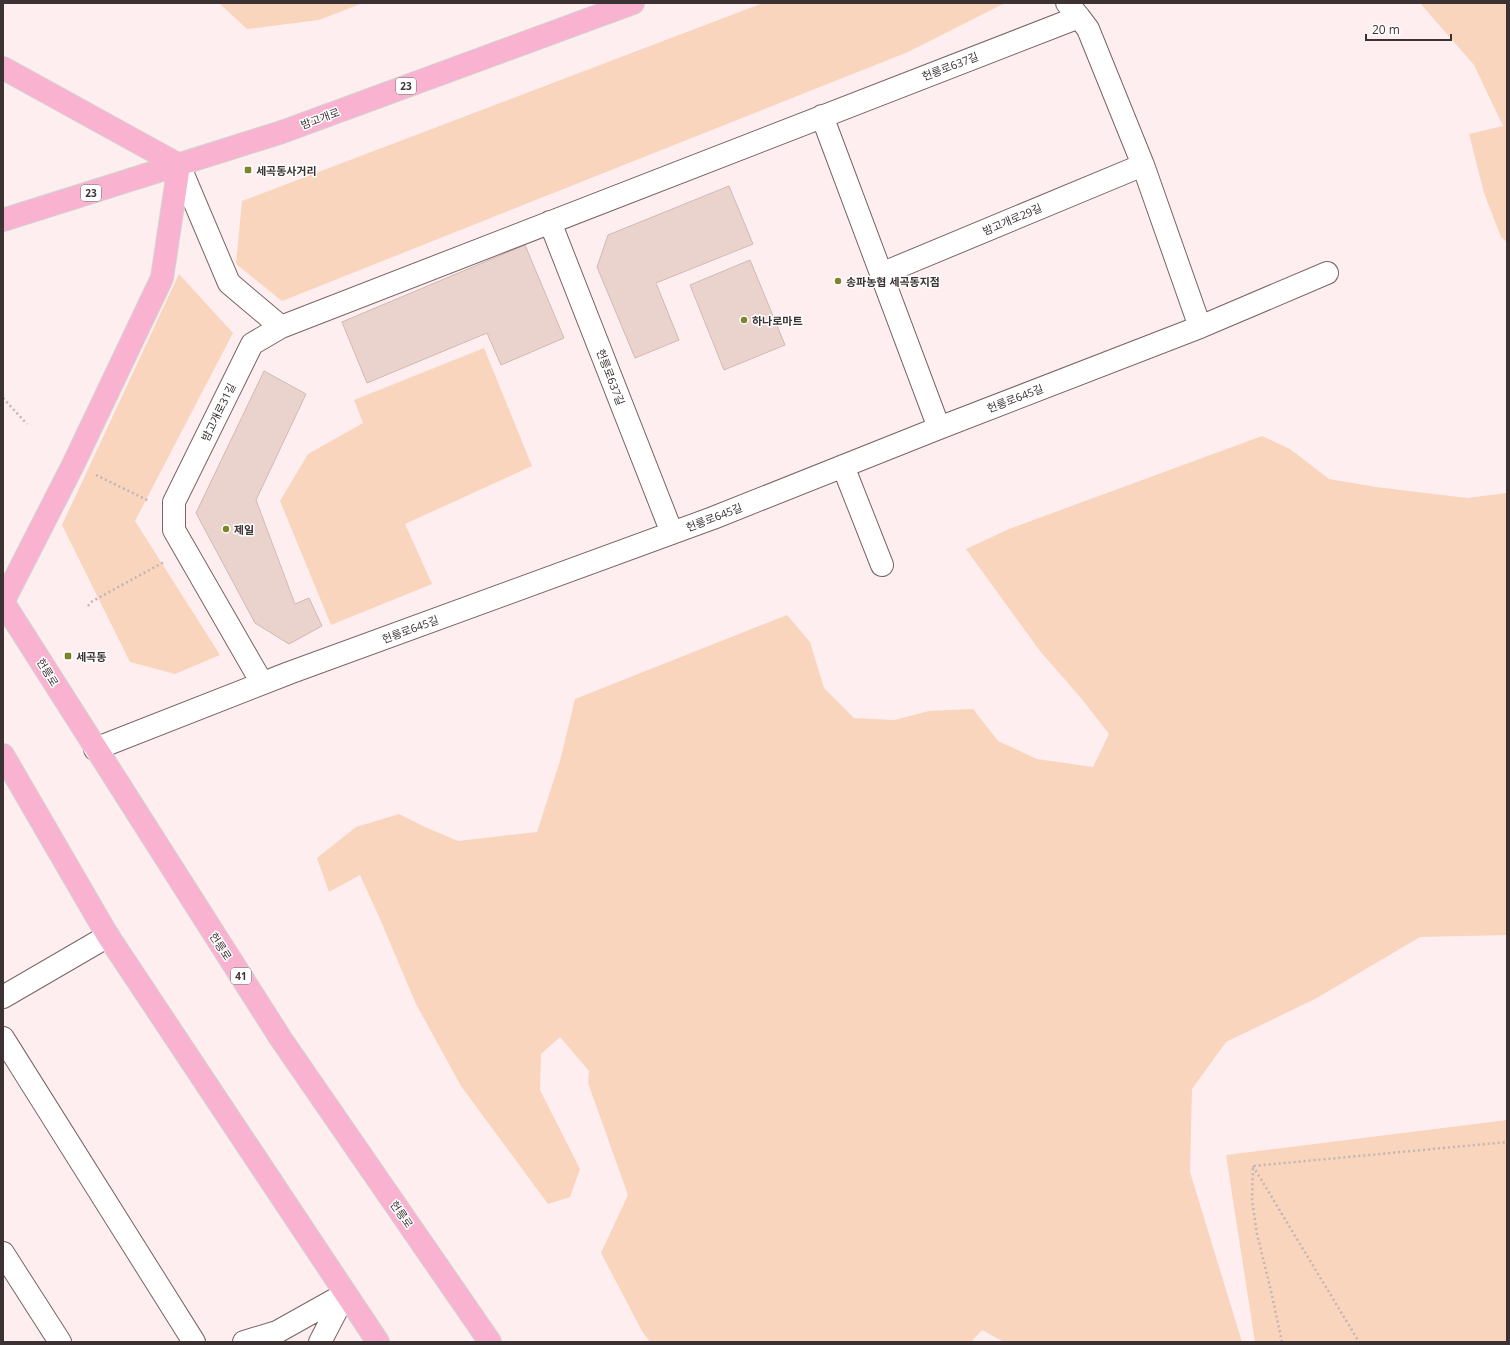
<svg xmlns="http://www.w3.org/2000/svg" width="1510" height="1345" viewBox="0 0 1510 1345" font-family="'Open Sans','Noto Sans KR',sans-serif">
	<style>
		.green { fill: #f9d5be }
		.building { fill: #ebd3cd; stroke: #d1b9b3 }
		.lines { fill: none; stroke-linecap: round; stroke-linejoin: round }
		.minor-casing { stroke: #7a6465; stroke-width: 24 }
		.major-casing { stroke: #d4d2d2; stroke-width: 24 }
		.path { stroke: #c3b5b6; stroke-width: 2.5; stroke-dasharray: 2 3; stroke-linecap: butt }
		.minor { stroke: #fff; stroke-width: 22 }
		.major { stroke: #f9b2d0; stroke-width: 22 }
		.poi-dot { fill: #7e832e; stroke: #fff; stroke-width: 1.5 }
		.labels { text-anchor: middle; dominant-baseline: central; stroke-width: 3; stroke-linejoin: round; paint-order: stroke }
		.shield { fill: #fff; stroke: #767070; stroke-width: 1 }
		.shield-label { font-size: 10px; font-weight: bold; fill: #3c3233 }
		.street-label { font-size: 11px; fill: #3c3233; stroke: #fff }
		.poi-label { font-size: 11px; font-weight: bold; fill: #3c3233; stroke: #fff; text-anchor: start }
	</style>
	<rect width="100%" height="100%" fill="#feeeef"/>
	<path class="green" d="M219,3H363L319,20L247,29Z
		M763,3H1005L908,52L282,301L236,264L242,201Z
		M1420,3H1507V242L1501,237L1484,193L1469,134L1503,126L1474,65Z
		M179,274L233,333L135,521L220,655L175,674L130,662L62,525Z
		M484,348L532,466L405,524L432,584L331,625L280,501L308,454L363,423L354,400Z
		M1262,436L1290,449L1329,479L1376,487L1467,498L1507,493V935L1420,937L1315,999L1226,1042L1192,1089L1190,1172L1242,1342H1004L982,1330L971,1342H650L642,1331L601,1253L628,1195L588,1083L589,1071L560,1037L541,1054L540,1090L580,1169L570,1197L548,1204L461,1086L416,1004L380,919L360,875L329,892L317,858L356,827L399,814L425,827L458,841L537,832L560,761L575,699L787,615L810,642L824,688L854,718L895,720L929,711L973,709L998,741L1037,759L1093,767L1109,734L1081,698L1040,651L966,549L1009,529Z
		M1507,1120V1342H1255L1226,1155Z"/>
	<path class="building" d="M729,186L753,244L656,283L679,340L635,358L597,267L608,235Z
		M525,245L564,338L501,365L487,333L367,383L342,322Z
		M750,260L785,345L724,370L690,285Z
		M264,371L306,394L256,500L295,604L309,598L322,626L289,644L255,623L196,513Z"/>
	<g class="lines">
		<g class="minor-casing">
			<path id="minor" d="M1067,3L1079,17L1088,29L1143,165L1200,327
				M822,116L939,428
				M179,165L229,283L281,327L252,344L174,502V530L262,683
				M550,222L672,533
				M881,274L1143,165
				M281,327L1079,17
				M843,466L882,565
				M95,749L289,673L713,518L939,428L1200,327L1327,273
				M3,997L108,936
				M3,1038L194,1342
				M3,1253L60,1342
				M244,1342L277,1332L345,1294
				M320,1342L345,1294"/>
		</g>
		<g class="major-casing">
			<path id="major" d="M3,68L179,165
				M3,220L282,132L633,3
				M3,602L281,1039L490,1342
				M3,602L73,465L162,278L179,165
				M3,755L108,936L378,1342"/>
		</g>
		<path class="path" d="M3,398L27,424
			M96,475L149,501
			M88,606L91,602L164,562
			M1253,1166L1359,1342
			M1282,1342L1271,1291L1257,1234L1252,1200L1253,1166L1507,1142"/>
		<use href="#minor" class="minor"/>
		<use href="#major" class="major"/>
	</g>
	<g class="poi-dot">
		<rect x="244" y="166" width="8" height="8" rx="2"/>
		<circle cx="838" cy="281" r="4"/>
		<circle cx="744" cy="320" r="4"/>
		<circle cx="226" cy="529" r="4"/>
		<rect x="64" y="652" width="8" height="8" rx="2"/>
	</g>
	<g class="labels">
		<g class="shield">
			<rect x="396" y="78" width="20" height="16" rx="3"/>
			<rect x="81" y="185" width="20" height="16" rx="3"/>
			<rect x="231" y="968" width="20" height="16" rx="3"/>
		</g>
		<g class="shield-label">
			<text x="406" y="86">23</text>
			<text x="91" y="193">23</text>
			<text x="241" y="976">41</text>
		</g>
		<g class="street-label">
			<text transform="translate(950 66) rotate(-21)">헌릉로637길</text>
			<text transform="translate(320 118) rotate(-20)">밤고개로</text>
			<text transform="translate(1012 219) rotate(-23)">밤고개로29길</text>
			<text transform="translate(611 377) rotate(69)">헌릉로637길</text>
			<text transform="translate(1015 398) rotate(-21)">헌릉로645길</text>
			<text transform="translate(218 412) rotate(-64)">밤고개로31길</text>
			<text transform="translate(714 517) rotate(-21)">헌릉로645길</text>
			<text transform="translate(410 629) rotate(-20)">헌릉로645길</text>
			<text transform="translate(48 672) rotate(58)">헌릉로</text>
			<text transform="translate(221 946) rotate(57)">헌릉로</text>
			<text transform="translate(402 1214) rotate(55)">헌릉로</text>
		</g>
		<g class="poi-label">
			<text x="256" y="170">세곡동사거리</text>
			<text x="846" y="281">송파농협 세곡동지점</text>
			<text x="752" y="320">하나로마트</text>
			<text x="234" y="529">제일</text>
			<text x="76" y="656">세곡동</text>
		</g>
	</g>
	<rect width="1510" height="1345" fill="none" stroke="#3c3233" stroke-width="8"/>
	<path d="M1366 34v6h85v-6" fill="none" stroke="#3c3233" stroke-width="2"/>
	<text x="1372" y="34" font-size="12" fill="#3c3233" stroke="#ffffff" stroke-width="3" paint-order="stroke">20 m</text>
</svg>
